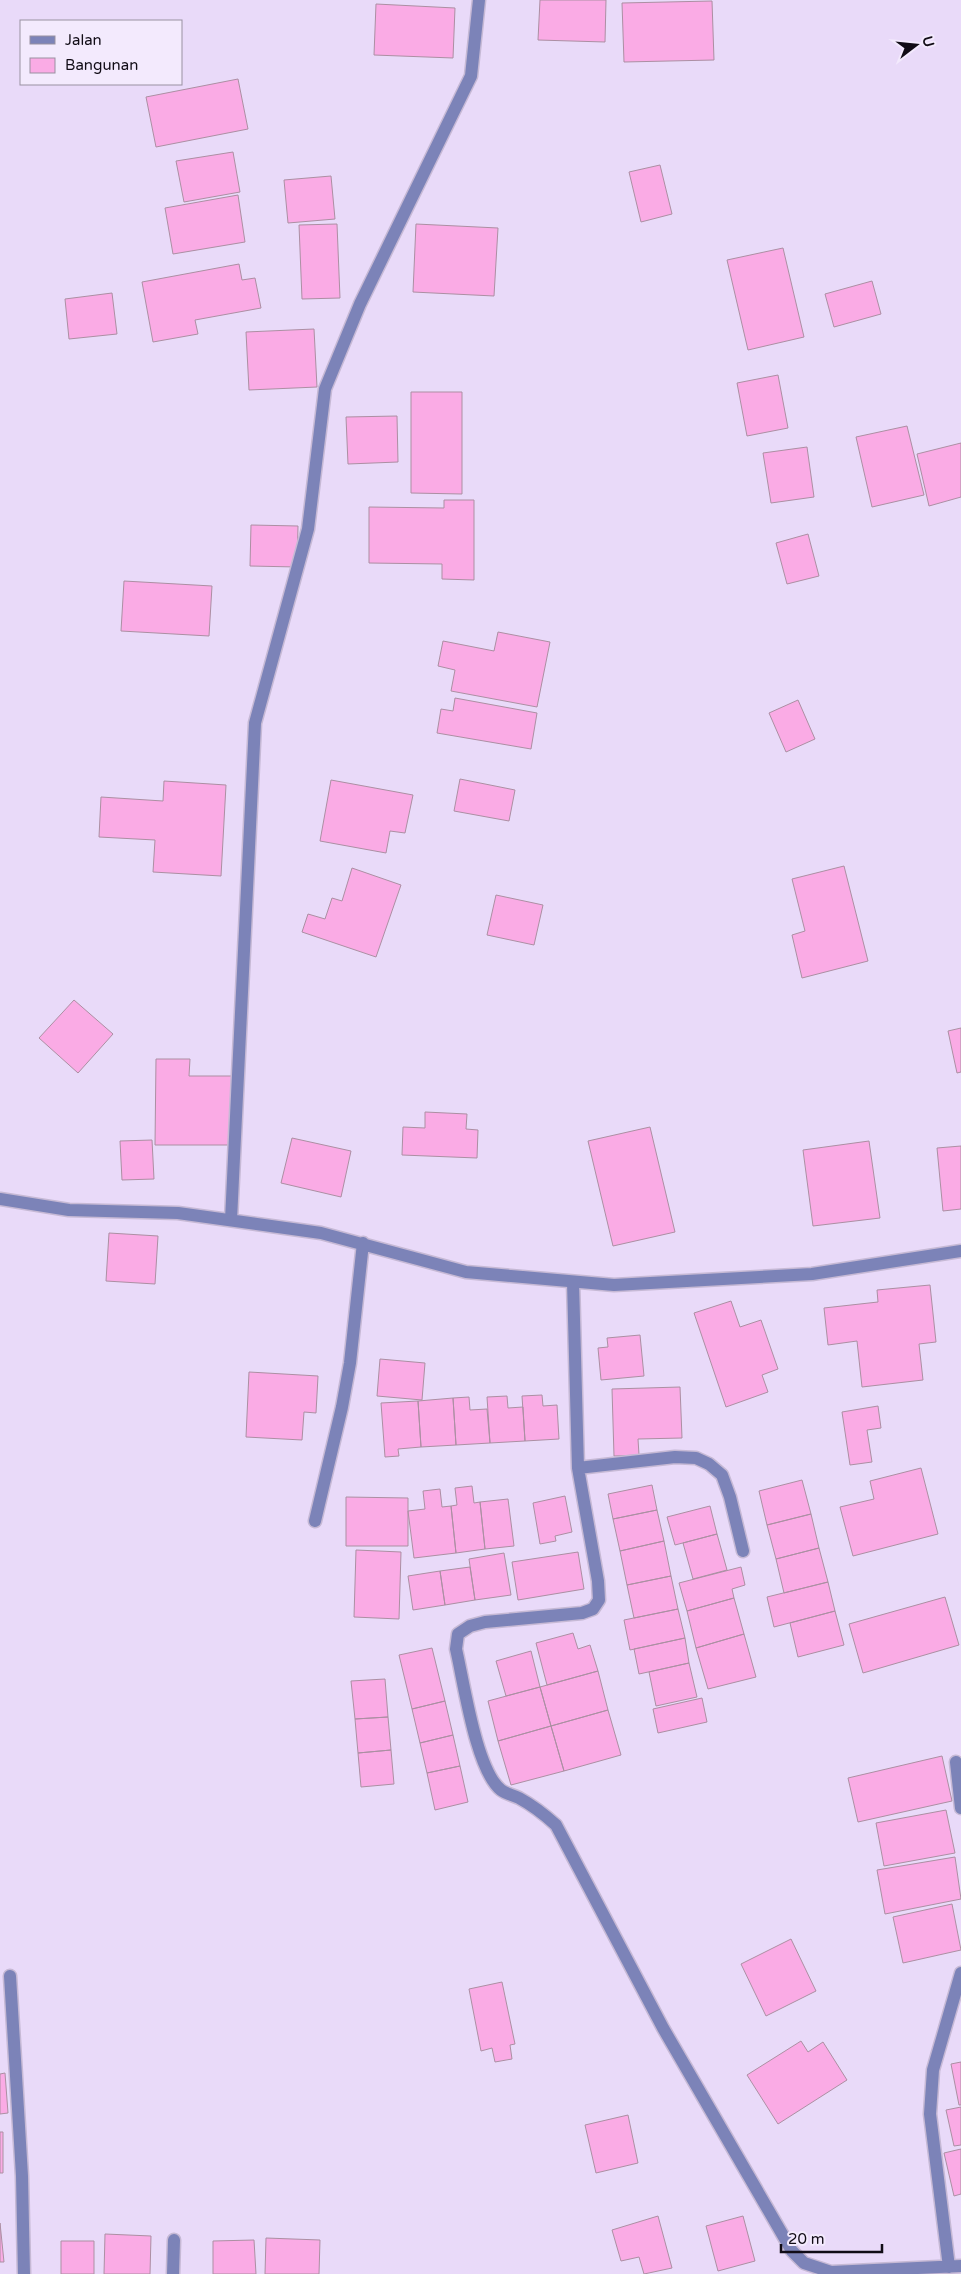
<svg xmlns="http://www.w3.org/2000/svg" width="961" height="2274" viewBox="0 0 961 2274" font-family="'Varela Round',sans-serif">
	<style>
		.building { fill: #faabe5; stroke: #ac8fa3 }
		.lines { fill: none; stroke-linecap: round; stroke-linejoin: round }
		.street-casing { stroke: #c6b9d5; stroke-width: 15 }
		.street { stroke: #7c83b8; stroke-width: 12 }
	</style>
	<rect width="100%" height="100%" fill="#e9daf9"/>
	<path class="building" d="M540,0H606L605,42L538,40Z
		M712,1L714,60L624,62L622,3Z
		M376,4L455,8L453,58L374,55Z
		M238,79L248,129L156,147L146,97Z
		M233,152L240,192L184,202L176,161Z
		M660,165L672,214L641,222L629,172Z
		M331,176L335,219L288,223L284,180Z
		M238,195L245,242L173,254L165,208Z
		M337,224L340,298L302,299L299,225Z
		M416,224L498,228L494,296L413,292Z
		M783,248L804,337L748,350L727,260Z
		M239,264L242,280L255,278L261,308L195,320L198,334L153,342L142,282Z
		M872,281L881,314L834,327L825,294Z
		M112,293L117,334L69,339L65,299Z
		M314,329L317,387L249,390L246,332Z
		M778,375L788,428L747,436L737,383Z
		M411,392H462V494L411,493Z
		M397,416L398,462L348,464L346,417Z
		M907,426L924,495L872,507L856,437Z
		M961,443V497L929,506L917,454Z
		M807,447L814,497L771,503L763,453Z
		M444,500H474V580L442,579V564L369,563V507L444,508Z
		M251,525L298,526L297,567L250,566Z
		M808,534L819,576L787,584L776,543Z
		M124,581L212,586L209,636L121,631Z
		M498,632L550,642L537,707L451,691L455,670L438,666L443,641L494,651Z
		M455,698L537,713L531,749L437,733L441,709L453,711Z
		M798,700L815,739L786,752L769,713Z
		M460,779L515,790L509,821L454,811Z
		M331,780L413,795L405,833L390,831L386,853L320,841Z
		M164,781L226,785L221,876L153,872L155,840L99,837L101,797L163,801Z
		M844,866L868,961L802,978L792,935L805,931L792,879Z
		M352,868L401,885L376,957L302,932L308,914L325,919L332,898L342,901Z
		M496,895L543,905L534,945L487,935Z
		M74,1000L113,1034L78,1073L39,1038Z
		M961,1028V1072L957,1073L948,1031Z
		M156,1059H190L189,1076H233V1145H155Z
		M425,1112L467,1114L466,1129L478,1130L477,1158L402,1155L403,1127L425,1128Z
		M650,1127L675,1232L613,1246L588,1141Z
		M292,1138L351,1151L341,1197L281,1183Z
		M152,1140L154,1179L122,1180L120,1141Z
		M869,1141L880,1218L813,1226L803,1150Z
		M961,1146V1209L943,1211L937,1148Z
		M109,1233L158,1236L155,1284L106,1281Z
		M930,1285L936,1342L919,1344L923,1380L862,1387L857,1341L828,1345L824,1308L878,1302L877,1290Z
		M731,1301L740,1327L761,1320L778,1369L762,1375L768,1392L726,1407L694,1313Z
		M640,1335L644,1376L601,1380L598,1348L608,1347L607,1338Z
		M380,1359L425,1363L422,1400L377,1396Z
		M249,1372L318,1376L316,1413L304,1412L302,1440L246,1437Z
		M680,1387L682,1438L638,1439L639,1455L614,1456L612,1389Z
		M542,1395L543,1406L557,1405L559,1439L525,1441L522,1396Z
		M507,1396L508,1408L523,1407L525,1441L490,1443L487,1397Z
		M469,1397L470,1410L487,1409L490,1443L456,1445L453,1398Z
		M453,1398L456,1445L421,1447L418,1401Z
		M418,1401L421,1447L398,1449L399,1456L385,1457L381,1403Z
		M878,1406L881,1428L867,1430L872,1462L850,1465L842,1412Z
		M921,1468L938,1534L853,1556L840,1507L874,1499L870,1481Z
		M802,1480L811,1514L767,1525L759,1491Z
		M652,1485L657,1510L613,1519L608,1494Z
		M472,1486L474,1503L480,1502L485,1549L456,1553L451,1506L457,1505L455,1488Z
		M440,1489L442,1507L451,1506L456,1553L414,1558L408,1511L425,1509L423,1491Z
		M565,1496L572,1532L555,1536L556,1541L540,1544L533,1503Z
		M346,1497L408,1498V1546H346Z
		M508,1499L514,1546L485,1549L480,1502Z
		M710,1506L717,1534L675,1545L667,1517Z
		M657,1510L664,1541L620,1551L613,1519Z
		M811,1514L819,1548L776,1559L767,1525Z
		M717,1534L727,1570L693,1579L683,1543Z
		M664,1541L671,1576L627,1585L620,1551Z
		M819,1548L828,1582L784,1593L776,1559Z
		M356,1550L401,1552L399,1619L354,1617Z
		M578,1552L584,1589L518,1600L512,1562Z
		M504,1553L511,1595L475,1600L469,1559Z
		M470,1567L475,1600L445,1605L440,1571Z
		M741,1567L745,1585L732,1589L734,1598L687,1611L679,1583Z
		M440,1571L445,1605L413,1610L408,1576Z
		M671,1576L678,1609L634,1618L627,1585Z
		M828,1582L835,1611L774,1627L767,1597Z
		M945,1597L959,1645L863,1673L849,1624Z
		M734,1598L744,1634L696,1648L687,1611Z
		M678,1609L685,1638L630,1650L624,1620Z
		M835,1611L844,1645L798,1657L790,1623Z
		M573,1633L578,1649L590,1645L598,1671L547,1685L536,1643Z
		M744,1634L756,1677L708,1689L696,1648Z
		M685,1638L689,1663L639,1674L634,1649Z
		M432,1648L445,1701L412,1709L399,1655Z
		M531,1651L540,1687L506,1696L496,1661Z
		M689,1663L697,1697L656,1706L649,1672Z
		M598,1671L608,1710L551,1726L540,1687Z
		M385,1679L388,1717L355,1719L351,1681Z
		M540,1687L551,1726L498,1741L488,1701Z
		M702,1698L707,1722L658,1733L653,1709Z
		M445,1701L453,1735L420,1743L412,1709Z
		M608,1710L621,1755L564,1771L551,1726Z
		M388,1717L391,1750L358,1753L355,1719Z
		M551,1726L564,1771L511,1785L498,1741Z
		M453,1735L460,1766L427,1773L420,1743Z
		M391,1750L394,1784L361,1787L358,1753Z
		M942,1756L952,1801L858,1822L848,1778Z
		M460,1766L468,1802L435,1810L427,1773Z
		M946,1810L955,1853L884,1866L876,1823Z
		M955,1857L961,1899L885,1914L877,1870Z
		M952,1904L961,1950L903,1963L893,1917Z
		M791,1939L816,1991L766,2016L741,1964Z
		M502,1982L515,2044L510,2045L512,2059L495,2062L492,2048L481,2051L469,1989Z
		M801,2041L808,2052L823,2042L847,2080L778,2124L747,2075Z
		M961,2062V2105H959L951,2064Z
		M5,2073L8,2113L0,2114V2074Z
		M961,2107V2145L954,2146L946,2110Z
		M628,2115L638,2163L596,2173L585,2125Z
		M0,2132H3V2173H0Z
		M961,2149V2194L954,2196L944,2153Z
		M658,2216L672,2268L644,2274L639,2257L621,2261L612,2230Z
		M743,2216L755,2261L718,2271L706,2226Z
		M0,2223L4,2262H0Z
		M105,2234L151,2236L150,2274H104Z
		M266,2238L320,2240L319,2274H265Z
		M254,2240L256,2274H213V2241Z
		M61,2241H94V2274H61Z"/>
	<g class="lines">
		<g class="street-casing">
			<path id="street" d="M0,1199L69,1210L178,1213L321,1233L466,1272L614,1285L812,1274L961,1251
				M231,1220L255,723L308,529L325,389L360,304L471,76L479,0
				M573,1282L578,1468L598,1581L599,1600L593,1609L582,1613L485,1622L470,1626L458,1634L456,1649C464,1683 476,1770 501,1790C506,1794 513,1795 519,1798C532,1805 545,1815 556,1825L663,2028L792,2251L804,2263L831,2272L961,2266
				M578,1468L675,1457L696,1458L709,1464L722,1475L730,1497L743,1551
				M315,1521L342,1407L350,1363L363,1243
				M956,1762L961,1808
				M10,1976L22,2176L24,2274
				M949,2267L930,2114L933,2070L961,1973
				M173,2274L174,2240"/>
		</g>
		<use href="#street" class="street"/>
	</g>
	<rect x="20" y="20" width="162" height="65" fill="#f3eafd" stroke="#9991a1"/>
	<rect x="30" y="36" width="25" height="8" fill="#7c83b8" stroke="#9991a1"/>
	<text x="65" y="45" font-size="15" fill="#110c16">Jalan</text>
	<rect x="30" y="58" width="25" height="15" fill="#faabe5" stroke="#9991a1"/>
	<text x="65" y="70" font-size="15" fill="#110c16">Bangunan</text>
	<g transform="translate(916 45) rotate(74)" stroke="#f3eafd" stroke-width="4" paint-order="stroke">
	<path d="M0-4L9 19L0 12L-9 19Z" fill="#110c16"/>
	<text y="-8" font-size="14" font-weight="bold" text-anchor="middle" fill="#110c16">U</text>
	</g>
	<path d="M781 2244v8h101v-8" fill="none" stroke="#110c16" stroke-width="2.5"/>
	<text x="788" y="2244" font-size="15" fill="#110c16" stroke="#f3eafd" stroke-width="4" paint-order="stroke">20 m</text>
</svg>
